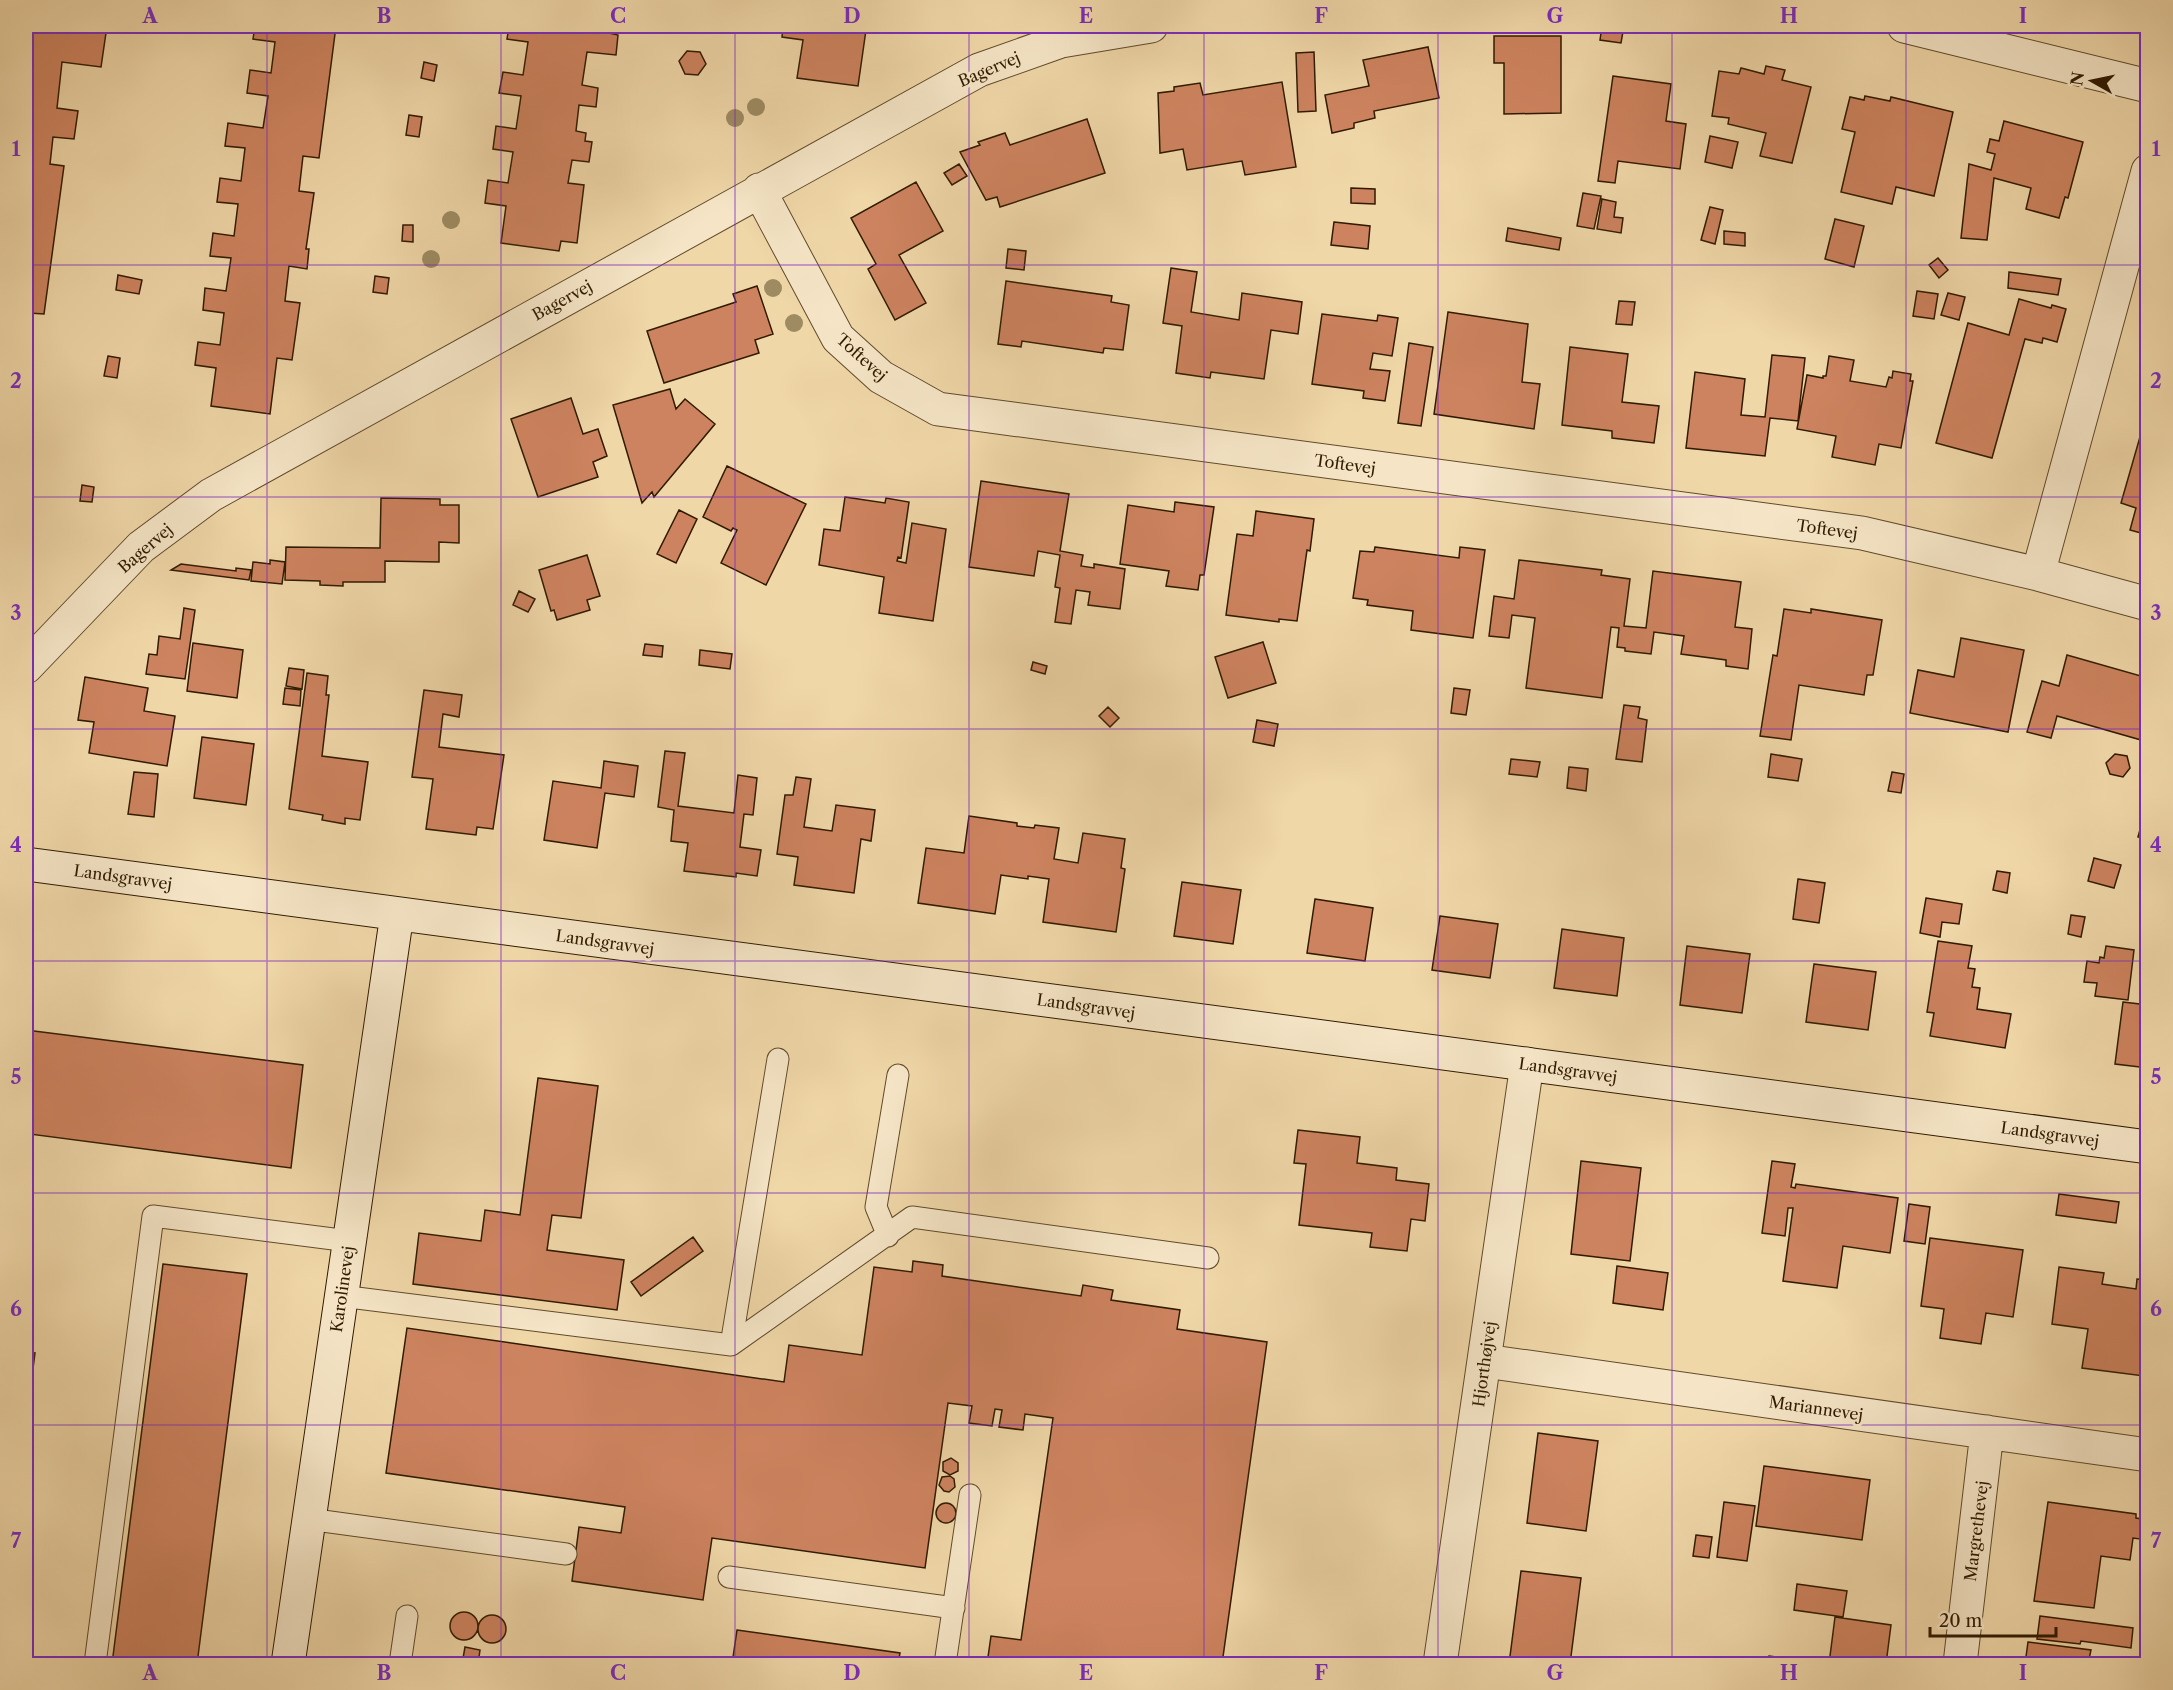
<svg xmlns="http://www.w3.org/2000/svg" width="2173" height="1690" viewBox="0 0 2173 1690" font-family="'Libre Caslon Text',serif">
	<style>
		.building { fill: #cd835f; stroke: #301b01; stroke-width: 1.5 }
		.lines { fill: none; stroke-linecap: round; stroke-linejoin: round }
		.lane-casing { stroke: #604a2b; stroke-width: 23 }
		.street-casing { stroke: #604a2b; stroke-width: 35 }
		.secondary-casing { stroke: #301b01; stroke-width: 35 }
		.lane { stroke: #f5e5c6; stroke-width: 21 }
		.street { stroke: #f5e5c6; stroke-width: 33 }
		.secondary { stroke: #f5e5c6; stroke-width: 33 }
		.tree { fill: #9e8b62 }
		.grid { fill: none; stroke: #7b2cbf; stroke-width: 1.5; stroke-opacity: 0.55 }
		.labels { text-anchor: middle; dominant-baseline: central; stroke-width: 6; stroke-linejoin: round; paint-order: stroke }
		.street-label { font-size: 16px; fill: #301b01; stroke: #f5e5c6 }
		.neatline { fill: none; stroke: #7b2cbf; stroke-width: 2 }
		.grid-label { font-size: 20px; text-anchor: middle; font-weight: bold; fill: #7b2cbf }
	</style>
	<rect width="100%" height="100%" fill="#f0d7a8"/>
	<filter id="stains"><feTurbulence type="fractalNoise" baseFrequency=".00333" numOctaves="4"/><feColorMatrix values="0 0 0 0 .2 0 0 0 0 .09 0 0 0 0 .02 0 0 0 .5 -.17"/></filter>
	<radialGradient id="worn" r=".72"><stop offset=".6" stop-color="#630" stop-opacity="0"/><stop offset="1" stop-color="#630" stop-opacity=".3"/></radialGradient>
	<path class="building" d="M26,26H107L101,67L62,62L57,108L78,111L74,139L53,137L50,164L64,166L44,314L29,313L26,340Z
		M255,26H336L319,158L303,156L299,191L314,193L306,249H309L307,269L289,266L285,301L300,303L292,360L277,358L270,414L211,406L216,368L195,365L198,342L220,345L224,313L203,310L205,288L226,291L231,258L210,256L213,233L234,236L238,204L217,202L220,178L241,181L245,148L225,146L228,123L263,128L268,96L247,93L250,70L271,73L275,42L253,39Z
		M509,26H605L604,32L618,35L616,55L587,52L582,85L598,88L596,107L579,105L576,131L586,133L585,141L592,142L589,162L572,160L568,183L584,185L577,243L561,241L559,251L501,243L506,206L485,203L488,180L508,183L513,152L493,149L496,126L516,129L521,96L499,93L503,72L523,75L528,42L507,39Z
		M783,26H879L878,31L866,30L858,86L797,78L803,40L782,37Z
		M1602,26H1624L1621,43L1600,40Z
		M1494,36H1561V113L1504,114V63H1494Z
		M1428,47L1439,98L1374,111L1375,118L1354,123V128L1332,133L1325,95L1369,86L1363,60Z
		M687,51L700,52L706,64L698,75L685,74L679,61Z
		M1314,52L1316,111L1298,112L1296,53Z
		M424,62L437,65L434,81L421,78Z
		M1766,66L1785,70L1782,80L1811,87L1792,163L1760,156L1766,133L1728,124L1729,118L1712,116L1719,71L1739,74L1741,68L1764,74Z
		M1613,76L1671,84L1666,121L1686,124L1680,169L1618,161L1615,183L1598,181Z
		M1282,82L1296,167L1245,175L1242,161L1187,170L1183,149L1160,153L1158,93L1174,91V87L1200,83L1203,95Z
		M1865,96L1890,101L1891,97L1953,112L1934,196L1896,187L1892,204L1841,192L1855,132L1842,129L1850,97L1864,100Z
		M409,115L422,117L419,137L406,135Z
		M1087,119L1105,173L1000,207L997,197L986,200L960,152L980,145L978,142L1005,133L1010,145Z
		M2004,121L2083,142L2068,198L2065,197L2059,218L2026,209L2031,188L1994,178L1987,240L1961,238L1969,164L1991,170L1995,154L1987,152L1990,139L1999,141Z
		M1710,136L1738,142L1732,168L1705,162Z
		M959,164L967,176L952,185L944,173Z
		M916,182L943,231L899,255L926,303L895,320L868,269L876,264L851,218Z
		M1351,188L1375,189V204L1351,203Z
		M1583,193L1601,196L1594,229L1577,226Z
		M1602,199L1616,202L1614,217L1623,218L1621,233L1597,229Z
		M1710,207L1723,210L1715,244L1701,240Z
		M1835,219L1864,226L1854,267L1825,259Z
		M1334,222L1370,226L1368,249L1331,245Z
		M403,225H413V242L402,241Z
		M1508,228L1561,238L1559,250L1506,241Z
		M1724,231L1745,233V246L1724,244Z
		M1008,249L1026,251L1024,270L1006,268Z
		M1938,258L1948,270L1939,278L1929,265Z
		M1171,268L1197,272L1191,312L1239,320L1242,293L1302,302L1298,334L1271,330L1264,379L1211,372L1210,378L1176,373L1182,326L1163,323Z
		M2009,272L2061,279L2058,295L2008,288Z
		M118,275L142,280L139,294L116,290Z
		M375,276L389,278L387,294L373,292Z
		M1006,281L1112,296L1111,302L1129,305L1123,350L1104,348L1103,353L1022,341L1021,347L998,344Z
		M757,286L773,334L755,340L759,353L664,383L647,331L736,302L733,294Z
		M1917,291L1938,294L1934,319L1913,316Z
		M1948,293L1965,297L1959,320L1941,315Z
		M2019,299L2051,308L2052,305L2066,309L2057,342L2043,338L2042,343L2025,339L1992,458L1936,443L1968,323L2009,335Z
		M1619,301L1635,302L1632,325L1616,324Z
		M1448,312L1528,324L1522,382L1540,384L1534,429L1434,414Z
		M1322,314L1377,321L1378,315L1398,318L1392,356L1373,353L1370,369L1390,371L1385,401L1363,398L1364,391L1312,384Z
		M1409,343L1433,347L1421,426L1398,423Z
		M1570,347L1628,354L1622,402L1659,406L1654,443L1612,438V431L1562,425Z
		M1772,355L1805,358L1798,421L1770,418L1765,456L1686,448L1695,372L1745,379L1741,415L1765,417Z
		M108,356L120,358L117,378L104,376Z
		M1829,356L1854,360L1850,381L1886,387L1889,377L1892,378L1893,371L1911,374L1910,381H1913L1901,448L1879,444L1875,465L1832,457L1836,436L1797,429L1807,375L1823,378V376H1826Z
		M670,389L676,409L685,399L715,424L654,497L652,492L642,503L613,405Z
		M571,398L583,434L598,429L607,456L593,462L598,477L538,497L511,419Z
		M2144,423L2148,424V535L2130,530L2136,508L2121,503Z
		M727,466L806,504L766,585L721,563L737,530L733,528L731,531L703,517Z
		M981,481L1069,494L1060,551L1083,555L1081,566L1094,568V564L1125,569L1120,609L1088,605L1090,592L1076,590L1071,624L1055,622L1060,588L1055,587L1060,555L1038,551L1034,576L969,567Z
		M82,485L94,487L92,502L80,501Z
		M845,497L885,503L886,498L909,502L901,558L898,557L897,561L906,563L912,523L946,529L933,621L879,613L884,577L819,565L824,529L840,531Z
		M381,498L440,499V505H459V543L439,542V562L385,561V582H343V586L320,585V581L285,580L286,547L380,548Z
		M1175,502L1214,507L1204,575H1200L1198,590L1166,586L1169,571L1120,564L1128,505L1174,512Z
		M679,510L697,519L676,563L657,554Z
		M1256,511L1314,519L1310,551L1307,550L1297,621L1279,619V622L1226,615L1237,534L1253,536Z
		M1375,547L1459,558L1460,547L1485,550L1473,638L1411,630L1413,611L1367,605L1368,600L1353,598L1360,551L1374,552Z
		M587,555L600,596L587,600L590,610L557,620L554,610L551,611L539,570Z
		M270,560L285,562L282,584L251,581L253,562L270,564Z
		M1519,560L1602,570L1601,575L1630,579L1624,626L1646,628L1653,571L1741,582L1735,627L1752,629L1748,669L1726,666V660L1681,654L1684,636L1654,632L1651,654L1625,651V648L1617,647L1619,628L1611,627L1602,698L1526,688L1535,618L1512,615L1509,638L1489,636L1494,596L1514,599Z
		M181,564L236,571V568L251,570L249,580L171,570Z
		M519,591L535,599L528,612L513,605Z
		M184,608L195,610L185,679L146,674L149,654L157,655L159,636L180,639Z
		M1784,609L1811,613V609L1882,620L1873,675H1867L1864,695L1799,685L1791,740L1760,736L1773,655L1777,656Z
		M1961,638L2024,650L2008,732L1910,713L1918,670L1954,677Z
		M1263,642L1276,683L1228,698L1215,657Z
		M193,643L243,650L237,698L187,691Z
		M645,644L663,646L662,657L643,655Z
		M700,650L732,654L730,669L699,665Z
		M2067,655L2148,678V717L2141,740L2057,716L2051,738L2027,732L2042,681L2059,686Z
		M1033,662L1047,666L1045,674L1031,670Z
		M289,668L304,670L302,689L286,686Z
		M307,673L328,676L326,695H329L322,756L368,762L360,820L345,818V824L322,820L323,815L289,809Z
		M85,677L148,688L144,711L175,716L167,766L89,753L94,722L78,720Z
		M285,688L301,690L300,706L283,704Z
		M1454,688L1470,690L1466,715L1451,713Z
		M424,690L462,695L459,717L443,714L439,747L504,755L493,829L477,827L476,835L426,829L433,779L412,777Z
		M1624,705L1640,707L1638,718L1647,720L1642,762L1616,759Z
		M1108,707L1119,718L1110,727L1099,716Z
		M1257,720L1278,724L1274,746L1253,742Z
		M202,737L254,744L246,805L194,798Z
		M665,751L685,753L678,806L734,813L738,775L757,778L753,815L744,814L740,847L761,850L757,876L736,873V877L684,871L688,843L671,841L674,810L658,807Z
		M1771,754L1802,759L1798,781L1768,777Z
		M2115,754L2127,756L2130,768L2123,777L2110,774L2106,763Z
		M1511,759L1540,762L1537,777L1509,774Z
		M604,761L638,766L634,797L605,793L597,848L544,840L553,781L601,788Z
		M1569,767L1588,769L1586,791L1567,788Z
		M134,772L158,774L154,817L128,814Z
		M1892,772L1904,774L1901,793L1888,791Z
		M796,777L811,779L804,827L832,831L836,805L875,810L871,841L861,839L854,893L794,885L798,857L777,854L785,795H793Z
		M2148,801V839L2138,837Z
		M969,816L1017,823V826L1034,828L1035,825L1059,828L1054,859L1078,863L1083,833L1125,839L1121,868L1125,869L1116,932L1043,922L1049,879L1028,876V879L1001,875L995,914L918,903L926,848L964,853Z
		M2094,858L2121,865L2114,888L2088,881Z
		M1997,871L2010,873L2007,893L1993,890Z
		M1798,879L1825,883L1819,923L1793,919Z
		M1182,882L1241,890L1233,944L1174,936Z
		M1926,898L1962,904L1959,924L1942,922L1940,937L1920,933Z
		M1315,899L1373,908L1365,961L1307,953Z
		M2071,915L2085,917L2081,937L2068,934Z
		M1440,916L1498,924L1490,978L1432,970Z
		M1562,929L1624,938L1617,996L1554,988Z
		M1938,941L1972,946L1968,968L1975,969L1972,987L1980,988L1977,1009L2011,1014L2005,1048L1930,1036L1934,1013L1927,1012Z
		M1687,946L1750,954L1742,1013L1680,1005Z
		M2106,946L2134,950L2128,1000L2095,996L2097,983L2084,982L2087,961L2099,963L2100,957L2104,958Z
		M1814,964L1876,972L1868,1030L1806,1022Z
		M2123,1002L2148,1005V1068L2115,1064Z
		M26,1030L303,1065L291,1168L30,1134L26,1170Z
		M538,1078L598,1086L581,1218L552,1215L547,1250L624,1260L617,1310L413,1284L419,1233L481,1241L485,1210L520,1215Z
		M1298,1130L1360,1137L1357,1163L1397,1168L1396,1180L1429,1184L1425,1221L1411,1219L1407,1251L1370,1247L1372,1233L1299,1225L1306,1164L1294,1163Z
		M1581,1161L1641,1168L1630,1261L1571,1254Z
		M1772,1161L1795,1164L1791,1187L1795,1188L1796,1184L1898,1198L1890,1253L1843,1246L1837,1288L1783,1281L1793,1208H1788L1785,1236L1762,1233Z
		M2059,1194L2119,1202L2116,1223L2056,1215Z
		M1909,1204L1930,1207L1925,1244L1904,1241Z
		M693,1237L703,1251L641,1296L631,1282Z
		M1930,1238L2023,1250L2013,1317L1986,1313L1981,1344L1940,1338L1944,1309L1921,1306Z
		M913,1261L943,1265L942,1276L1081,1296L1083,1285L1113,1290L1111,1300L1180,1310L1177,1329L1267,1342L1222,1664H987L991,1636L1021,1640L1053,1418L1025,1414L1023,1430L999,1427L1002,1410L995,1409L992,1426L969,1423L972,1406L948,1403L925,1568L712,1538L703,1600L572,1581L579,1527L621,1533L625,1507L386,1473L407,1328L784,1382L789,1345L862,1355L874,1267L912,1272Z
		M163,1264L247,1274L197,1664H112Z
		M1617,1266L1668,1273L1663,1310L1613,1303Z
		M2059,1267L2104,1273L2102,1284L2136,1289L2137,1279L2148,1280V1347L2144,1376L2082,1368L2088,1329L2052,1324Z
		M26,1352L35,1353L26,1423Z
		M1538,1433L1598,1441L1586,1531L1527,1523Z
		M951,1458L958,1463V1471L950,1475L943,1471V1462Z
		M1764,1466L1870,1480L1862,1540L1756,1526Z
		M950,1476L954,1479L955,1487L949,1492L944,1491L939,1485L942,1477Z
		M1724,1502L1755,1506L1747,1561L1717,1557Z
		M2048,1502L2136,1514V1518L2148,1520V1540L2133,1538L2130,1560L2101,1556L2094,1608L2034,1601Z
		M936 1513a10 10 0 1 1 20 0a10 10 0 1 1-20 0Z
		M1696,1535L1712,1537L1709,1558L1693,1556Z
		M1521,1571L1581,1578L1570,1664H1509Z
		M1797,1584L1847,1591L1843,1617L1794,1610Z
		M450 1626a14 14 0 1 1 28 0a14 14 0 1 1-28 0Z
		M478 1629a14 14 0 1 1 28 0a14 14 0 1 1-28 0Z
		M2040,1616L2133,1628L2131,1648L2081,1641L2080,1644L2037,1639Z
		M1835,1617L1891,1625L1886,1664H1829Z
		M737,1630L900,1653L898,1664H732Z
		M2028,1642L2091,1650L2088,1664H2025Z
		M465,1647L480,1650L478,1664H462Z
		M1769,1656L1827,1664H1768Z"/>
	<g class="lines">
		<g class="lane-casing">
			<path id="lane" d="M888,1236L876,1207L898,1075
				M341,1296L731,1345L912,1217L1208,1258
				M731,1345L778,1059
				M308,1519L566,1554
				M729,1577L954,1608
				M95,1664L153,1216L349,1241
				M400,1664L407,1616
				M945,1664L970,1495"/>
		</g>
		<g class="street-casing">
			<path id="street" d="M1904,26L2148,86
				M759,190L838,338L881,377L938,409L1862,533L2038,574L2148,604
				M2038,574L2148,171
				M26,667L141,547L211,495L979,70L1061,41L1151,26
				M1485,1361L2148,1455
				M1440,1664L1527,1064
				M1960,1664L1987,1432"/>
		</g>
		<g class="secondary-casing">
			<path id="secondary" d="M26,864L2148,1147
				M288,1664L397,914"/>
		</g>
		<use href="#lane" class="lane"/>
		<use href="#street" class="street"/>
		<use href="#secondary" class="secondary"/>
	</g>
	<g class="tree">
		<circle cx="756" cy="107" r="9"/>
		<circle cx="735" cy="118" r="9"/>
		<circle cx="451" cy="220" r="9"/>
		<circle cx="431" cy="259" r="9"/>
		<circle cx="773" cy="288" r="9"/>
		<circle cx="794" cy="323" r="9"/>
	</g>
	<path class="grid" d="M267,26V1664M501,26V1664M735,26V1664M969,26V1664M1204,26V1664M1438,26V1664M1672,26V1664M1906,26V1664M26,265H2148M26,497H2148M26,729H2148M26,961H2148M26,1193H2148M26,1425H2148"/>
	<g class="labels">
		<g class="street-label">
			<text transform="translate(989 69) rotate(-23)">Bagervej</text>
			<text transform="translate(562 300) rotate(-29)">Bagervej</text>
			<text transform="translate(862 357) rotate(42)">Toftevej</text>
			<text transform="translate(1345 464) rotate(8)">Toftevej</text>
			<text transform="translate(1827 529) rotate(8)">Toftevej</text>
			<text transform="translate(145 548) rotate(-41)">Bagervej</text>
			<text transform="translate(123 877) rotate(8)">Landsgravvej</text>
			<text transform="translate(605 942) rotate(8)">Landsgravvej</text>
			<text transform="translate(1086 1006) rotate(8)">Landsgravvej</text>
			<text transform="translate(1568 1070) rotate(8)">Landsgravvej</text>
			<text transform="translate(2050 1134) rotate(8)">Landsgravvej</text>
			<text transform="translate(342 1289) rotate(-82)">Karolinevej</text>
			<text transform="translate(1484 1364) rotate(-82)">Hjorthøjvej</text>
			<text transform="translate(1816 1408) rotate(8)">Mariannevej</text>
			<text transform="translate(1976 1531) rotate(-83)">Margrethevej</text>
		</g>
	</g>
	<rect width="2173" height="1690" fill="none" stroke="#f0d7a8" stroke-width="66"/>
	<g transform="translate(2092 81) rotate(279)" stroke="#f5e5c6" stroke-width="4.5" paint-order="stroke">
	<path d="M0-4.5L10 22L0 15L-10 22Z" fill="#301b01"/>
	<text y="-9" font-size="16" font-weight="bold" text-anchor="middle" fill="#301b01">N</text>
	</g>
	<path d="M1930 1627v9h126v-9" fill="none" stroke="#301b01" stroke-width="3"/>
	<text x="1939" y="1627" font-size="18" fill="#301b01" stroke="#f5e5c6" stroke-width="4.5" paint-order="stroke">20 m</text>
	<rect x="33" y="33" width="2107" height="1624" class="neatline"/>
	<g class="grid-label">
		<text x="150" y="23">A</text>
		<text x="384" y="23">B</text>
		<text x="618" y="23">C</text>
		<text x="852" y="23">D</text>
		<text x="1086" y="23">E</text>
		<text x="1321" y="23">F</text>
		<text x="1555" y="23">G</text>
		<text x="1789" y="23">H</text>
		<text x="2023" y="23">I</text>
		<text x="16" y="156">1</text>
		<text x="2156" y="156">1</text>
		<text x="16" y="388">2</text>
		<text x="2156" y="388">2</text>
		<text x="16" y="620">3</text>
		<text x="2156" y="620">3</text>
		<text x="16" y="852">4</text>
		<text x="2156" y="852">4</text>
		<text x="16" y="1084">5</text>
		<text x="2156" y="1084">5</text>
		<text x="16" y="1316">6</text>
		<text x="2156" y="1316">6</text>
		<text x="16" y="1548">7</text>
		<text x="2156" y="1548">7</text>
		<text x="150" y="1680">A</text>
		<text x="384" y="1680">B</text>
		<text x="618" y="1680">C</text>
		<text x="852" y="1680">D</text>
		<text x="1086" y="1680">E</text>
		<text x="1321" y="1680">F</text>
		<text x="1555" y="1680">G</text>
		<text x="1789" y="1680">H</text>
		<text x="2023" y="1680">I</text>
	</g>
	<rect width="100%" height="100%" filter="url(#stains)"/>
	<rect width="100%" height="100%" fill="url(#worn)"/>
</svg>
